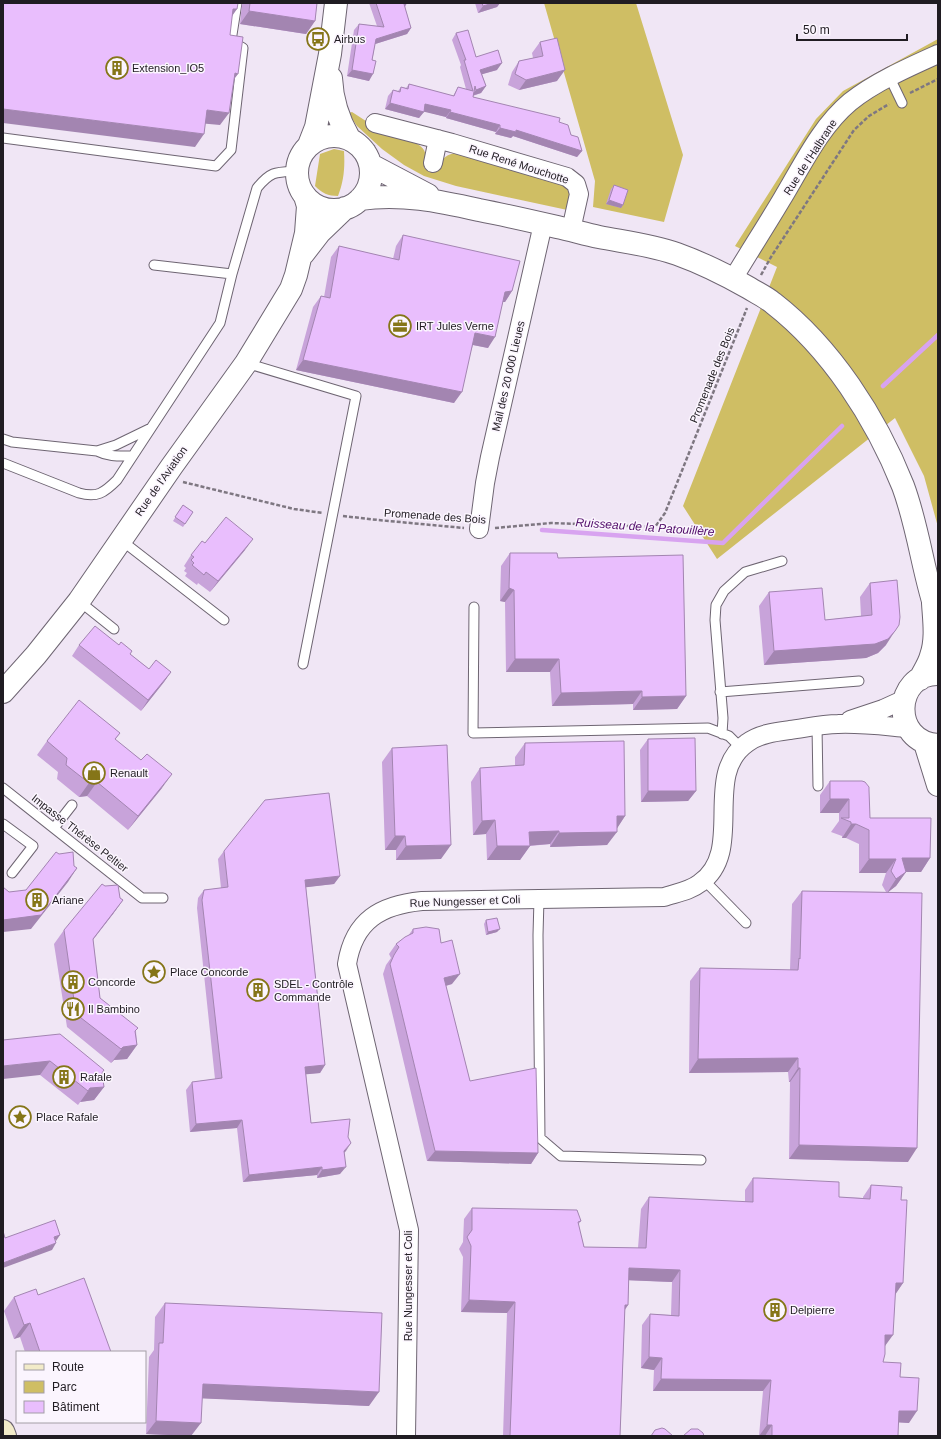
<svg xmlns="http://www.w3.org/2000/svg" width="941" height="1439" viewBox="0 0 941 1439" font-family="Arial,sans-serif">
	<style>
		.green { fill: #cfbe64 }
		.lines { fill: none; stroke-linecap: round; stroke-linejoin: round }
		.stream { stroke: #d8a3f0; stroke-width: 4.5 }
		.service-casing { stroke: #6e6572; stroke-width: 11 }
		.minor-casing { stroke: #6e6572; stroke-width: 20 }
		.tertiary-casing { stroke: #6e6572; stroke-width: 24 }
		.secondary-casing { stroke: #6e6572; stroke-width: 24 }
		.path { stroke: #7e7781; stroke-width: 2.5; stroke-dasharray: 4 2; stroke-linecap: butt }
		.service { stroke: #fff; stroke-width: 9 }
		.minor { stroke: #fff; stroke-width: 18 }
		.tertiary { stroke: #fff; stroke-width: 22 }
		.secondary { stroke: #f2ebc9; stroke-width: 22 }
		.wall { fill: #c8a3da }
		.shaded-wall { fill: #a385b1 }
		.building { fill: #e9befd; stroke: #a385b1 }
		.labels { text-anchor: middle; dominant-baseline: central; stroke-width: 3; stroke-linejoin: round; paint-order: stroke }
		.poi-label { font-size: 11px; fill: #201c22; stroke: #fbf5fe; text-anchor: start }
		.street-label { font-size: 11px; fill: #201c22; stroke: #fbf5fe }
		.water-label { font-size: 12px; font-style: italic; fill: #520e6a; stroke: #fbf5fe }
	</style>
	<rect width="100%" height="100%" fill="#f0e6f5"/>
	<path class="green" d="M544,3H636L683,155L664,222L593,207L595,181Z
		M938,39V527L924,476L895,418L717,559L683,506L777,267L735,246L816,119L843,91Z
		M352,112L369,123L373,132L413,142C427,148 427,154 424,168L438,171C440,161 444,155 455,153L563,184L571,188L572,211L456,186L424,176L404,165L382,149L357,126L348,113Z
		M334,149L344,151C345,167 344,181 338,196C328,196 322,193 315,186L320,154Z"/>
	<g class="lines">
		<path class="stream" d="M883,386L938,335
			M542,530L723,543L842,426"/>
		<g class="service-casing">
			<path id="service" d="M890,78L902,103
				M3,138L216,166L231,150L243,48L231,41L237,3
				M154,265L232,274
				M246,363L356,396L303,664
				M3,439L12,442L97,451L116,445L149,429
				M97,451C109,457 119,456 132,456
				M3,463L79,493C97,498 104,493 117,480L220,323L232,274L257,188C271,171 276,172 297,171
				M121,540L224,620
				M79,601L114,629
				M474,607L473,733L708,728L729,736L741,748
				M720,692L859,681
				M817,726L818,786
				M722,734L723,718L715,620L716,605L724,591L745,572L782,561
				M3,788L142,898H163
				M3,824L33,846L12,873
				M54,828L72,805
				M704,880L746,923
				M539,899L538,935L540,1138L561,1156L701,1160"/>
		</g>
		<g class="minor-casing">
			<path id="minor" d="M375,123L452,143L567,177L576,184L579,194L571,230
				M433,163L438,139
				M733,279C749,252 766,226 782,199C802,166 820,127 850,102C875,82 909,67 938,54
				M479,529L485,483L490,457L543,224
				M850,720L883,709L905,699
				M406,1436L409,1230L347,964C354,920 381,905 422,901L664,897C676,893 690,891 700,883C746,851 701,775 747,743C759,734 775,732 790,730C805,728 822,724 838,724C860,723 884,726 907,728"/>
		</g>
		<g class="tertiary-casing">
			<path id="tertiary" d="M331,78C332,100 338,119 349,138
				M297 173a37 37 0 1 1 74 0a37 37 0 1 1-74 0Z
				M309,145L316,127L330,54L336,3
				M371,165L428,195
				M360,199C401,193 439,201 479,210C505,215 531,221 557,227C571,230 585,234 599,237C625,242 652,245 677,254C702,263 726,275 749,288C757,293 766,297 773,303C831,348 876,418 903,486C919,529 923,574 938,617
				M303,254L320,232L345,208
				M938,674C894,673 890,742 938,745
				M920,679C924,671 929,664 931,656C937,639 934,620 933,603
				M3,692L36,655L79,601L172,466L246,363L291,289L296,275L306,233L308,206L305,196
				M925,743L938,785"/>
		</g>
		<g class="secondary-casing">
			<path id="secondary" d="M3,1431L5,1436"/>
		</g>
		<path class="path" d="M910,93L938,79
			M367,140L375,147
			M761,275L771,257L854,130L869,116L889,104
			M183,482L294,509L323,513
			M343,516L378,520L464,528
			M495,528L551,523L655,527L665,513L747,308"/>
		<use href="#service" class="service"/>
		<use href="#minor" class="minor"/>
		<use href="#tertiary" class="tertiary"/>
		<use href="#secondary" class="secondary"/>
	</g>
	<path class="wall" d="M242,3H317L315,21L306,34L240,24Z
		M369,3H407L405,7L411,28L407,34L375,44L369,81L347,76L354,30L359,24L377,26Z
		M475,3H500L497,7L478,13Z
		M456,33L476,57L497,70L482,74L486,86L481,93L473,96V97L559,122L571,135L582,151L577,157L513,136L511,138L495,134L496,132L446,118V117L424,111L419,118L385,109L388,96L393,90L398,91L401,87L406,88L409,84L453,96L458,87L466,89L460,67L461,65L452,40Z
		M540,42L557,81L519,90L508,85L512,72L519,61L533,58L532,53Z
		M614,185L623,205L621,208L606,204L611,189Z
		M403,235L512,291L505,302H503L488,348L473,345L454,403L296,370L313,307L321,296L324,297L331,257L339,246L393,259L396,246Z
		M183,505L193,512L183,527L173,521Z
		M205,543L245,550L210,592L198,583L197,585L185,576L187,573L184,571L186,568L184,566L191,555Z
		M510,553L558,558L686,696L677,709L633,710V704L552,706L550,672H506L505,602L500,601L501,566Z
		M870,583L886,645L878,653L866,658L764,665L759,606L769,592L825,620L861,616L860,597Z
		M79,645L130,654L149,669L171,672L164,682L141,711L72,656Z
		M120,733L115,740L141,760L162,788L128,830L87,796L79,797L57,779L58,772L37,755L47,741Z
		M648,739L696,791L688,801L641,802L640,750Z
		M525,743L625,816L617,828L607,845L550,847V844L530,846L520,860H487L486,834L473,835L471,782L480,768L515,766V757Z
		M392,748L441,859L396,860V850H385L382,762Z
		M830,781L870,818L930,858L921,872H906L896,886L888,892L908,1162L789,1159L790,1082H789L788,1072L689,1073L690,981L700,968L790,970L792,904L802,891L886,892L882,885L886,873H859V844L846,838H842V836L831,832L839,821V813H820V795Z
		M224,851L340,876L334,884L306,887L325,1065L320,1073L306,1074L311,1123L346,1151L344,1152L340,1174L317,1178V1175L243,1182L237,1128L190,1132L186,1090L192,1082L215,1079L197,908L198,898L204,890L221,888L218,859Z
		M120,898L123,900L113,914L93,940L100,998L136,1031L137,1045L127,1059L114,1060L111,1063L67,1027L54,944L64,930Z
		M486,920L497,932L486,935L484,924Z
		M413,929L441,943L452,984L446,986L470,1081L538,1153L531,1164L427,1161L383,974L386,965L391,958L389,954L396,944L408,936Z
		M3,1040L102,1073L104,1087L94,1100L80,1102L78,1105L40,1075Z
		M753,1178L839,1197L863,1198V1197L871,1185L901,1200L903,1283L895,1294L885,1346L883,1362L900,1377L909,1423L898,1422V1435L899,1436H759L763,1391H653L654,1370L641,1368L642,1325L650,1314L671,1315L672,1282L629,1280L628,1305L625,1310L620,1436H503L507,1313L461,1312L463,1257L459,1249L463,1242L464,1219L472,1208L581,1221L578,1225L584,1247L638,1248L641,1209L649,1197L745,1202V1190Z
		M38,1295L111,1352H25L20,1337L14,1339L4,1311L14,1297Z
		M165,1303L369,1406L202,1398L191,1436L146,1434L149,1357L154,1350L155,1317Z"/>
	<path class="shaded-wall" d="M404,3H407L403,9L399,10Z
		M493,3H500L497,7L478,13L483,6Z
		M233,9H237L228,22Z
		M249,11L315,21L306,34L240,24Z
		M411,28L407,34L372,45L376,39Z
		M502,63L497,70L476,76L480,70Z
		M352,70L373,74L369,81L347,76Z
		M565,70L557,81L519,90L526,80Z
		M235,73L238,74L229,86Z
		M486,86L481,93L471,96L476,90Z
		M390,103L424,112L419,118L385,109Z
		M425,104L451,110L446,117L421,111Z
		M3,109L204,134L195,147L3,123Z
		M207,110L229,113L220,125L198,123Z
		M450,112L500,125L496,132L446,118Z
		M500,128L516,130L582,151L577,157L513,136L511,138L495,134Z
		M609,200L623,205L621,208L606,204Z
		M512,291L505,302H498L505,292Z
		M475,333L495,337L488,348L468,344Z
		M303,360L462,392L454,403L296,370Z
		M253,539L245,550L210,592L218,581Z
		M509,588L514,590L505,602L500,601Z
		M895,631L886,645L878,653L866,658L764,665L774,651Z
		M515,659H559L550,672H506Z
		M171,672L164,682L141,711L148,700Z
		M642,691L633,704L552,706L561,693Z
		M686,696L677,709L633,710L642,697Z
		M172,774L162,788L128,830L138,816Z
		M97,782L87,796L79,797L89,783Z
		M648,791H696L688,801L641,802Z
		M830,799H849L839,813H820Z
		M617,816H625L616,830Z
		M495,820L486,834L473,835L482,821Z
		M851,824H856L846,838H842Z
		M559,831L550,844L524,846H530L520,860H487L497,846L529,832Z
		M617,832L607,845L550,847L559,833Z
		M395,836H405L396,850H385Z
		M451,845L441,859L396,860L406,846Z
		M902,858H930L921,872H906L896,886L887,893L896,879Z
		M869,859H896L886,873H859Z
		M77,868L68,882L31,929L3,932V920Z
		M340,876L334,884L300,888L305,880Z
		M123,900L113,914L83,952Z
		M500,929L497,932L486,935L488,932Z
		M460,974L452,984L437,988L444,978Z
		M137,1045L127,1059L114,1060L111,1063L123,1047Z
		M798,1058L788,1072L689,1073L698,1059Z
		M50,1061L40,1075L3,1079V1066Z
		M325,1065L320,1073L299,1075L305,1067Z
		M798,1068H800L790,1082H789Z
		M104,1087L94,1100L80,1102L78,1105L90,1088Z
		M242,1120L237,1128L190,1132L196,1124Z
		M351,1143L346,1151L338,1159L344,1151Z
		M799,1145L917,1148L908,1162L789,1159Z
		M435,1151L538,1153L531,1164L427,1161Z
		M322,1167L317,1175L243,1182L249,1175Z
		M346,1167L340,1174L317,1178L322,1170Z
		M60,1235L56,1241L54,1237Z
		M56,1243L52,1250L3,1268V1263Z
		M629,1268L680,1270L672,1282L621,1280Z
		M896,1283H903L895,1295Z
		M469,1300L515,1302L507,1313L461,1312Z
		M625,1305H628L620,1316Z
		M30,1323L20,1337L14,1339L24,1325Z
		M885,1335H893L885,1346Z
		M649,1357L662,1358L654,1370L641,1368Z
		M661,1379L771,1380L763,1391H653Z
		M203,1384L379,1392L369,1406L193,1398Z
		M899,1411H917L909,1423L891,1422Z
		M156,1421L201,1423L191,1436L146,1434Z
		M767,1425H772L765,1436H759Z"/>
	<path class="building" d="M3,3H238L237,9H233L230,35L243,37L238,74L235,73L229,113L207,110L204,134L3,109Z
		M250,3H317L315,21L249,11Z
		M376,3H405L404,4L411,28L376,39L372,60L376,61L373,74L352,70L359,24L384,27Z
		M482,3H493L483,6Z
		M468,30L476,57L498,50L502,63L480,70L486,86L476,90L475,86L473,97L560,118L559,122L568,125L571,135L578,137L582,151L516,130V132L500,128V125L450,112L451,110L425,104L424,112L390,103L393,90L400,92L401,87L408,89L409,84L454,96L458,87L473,91L464,60H466L456,33Z
		M557,38L565,70L526,80L515,74L519,61L543,56L540,42Z
		M614,185L628,190L623,205L609,200Z
		M403,235L520,261L512,291L505,292L495,337L475,333L462,392L303,360L321,296L330,298L339,246L399,260Z
		M183,505L193,512L185,524L175,517Z
		M226,517L253,539L218,581L206,572L204,575L192,565L194,563L191,560L194,557L191,555L202,541L205,543Z
		M510,553H557L558,558L683,555L686,696L642,697V691L561,693L559,659H515L514,590L509,588Z
		M897,580L900,617L899,625L895,631L888,639L875,644L774,651L769,592L822,588L825,620L872,615L870,583Z
		M95,626L119,645L121,642L132,651L130,654L149,669L156,660L171,672L148,700L79,645Z
		M79,700L120,733L115,739L141,760L147,754L172,774L138,816L97,782L89,783L66,765L67,758L47,741Z
		M695,738L696,791H648V739Z
		M624,741L625,816H617V832L559,833V831L529,832L530,846H497L495,820L482,821L480,768L524,765L525,743Z
		M447,745L451,845L406,846L405,836H395L392,748Z
		M830,781H862L865,782L869,787V790L870,818H931L930,858H902L906,872L896,879L891,871L896,859H869V830L856,824H851V822L841,818H849V799H830Z
		M329,793L340,876L305,880L325,1065L305,1067L311,1123L350,1119L348,1137L351,1143L344,1151L346,1167L322,1170V1167L249,1175L242,1120L196,1124L192,1082L222,1078L202,900L204,890L228,887L224,851L265,800Z
		M56,852L59,854L73,852L74,866L77,868L41,915L3,920V887L9,892L26,890Z
		M102,884L105,886L118,885L120,898L123,900L93,939L100,998L138,1028L135,1031L137,1045L123,1047L121,1049L76,1014L64,930Z
		M802,891L922,893L917,1148L799,1145L800,1068H798V1058L698,1059L700,968L798,970L799,958L800,959Z
		M497,918L500,929L488,932L486,920Z
		M426,927L439,929L441,943L452,940L460,974L444,978L470,1081L536,1068L538,1153L435,1151L390,964L394,955L399,947L396,944L405,937L413,933V929Z
		M60,1034L104,1070L102,1073L104,1087L90,1088L88,1091L50,1061L3,1066V1040Z
		M753,1178H758L839,1182V1197L870,1199L871,1185L902,1187L901,1200H907L903,1283H896L893,1335H885V1354L883,1362L901,1363L900,1377L919,1378L917,1411H899L898,1435L899,1436H772V1425H767L771,1380L661,1379L662,1358L649,1357L650,1314L679,1316L680,1270L629,1268L628,1305H625L620,1436H510L515,1302L469,1300L471,1246L467,1237L472,1230V1208L577,1210L581,1221L578,1222L584,1247L646,1248L649,1197L753,1202Z
		M55,1220L60,1235L54,1237L56,1243L3,1263V1231L5,1238Z
		M84,1278L111,1352H40L30,1323L24,1325L14,1297L36,1289L38,1295Z
		M165,1303L382,1313L379,1392L203,1384L201,1423L156,1421L159,1343H163Z
		M662,1428L665,1429L673,1436H651L655,1430Z
		M691,1429H698L703,1433L704,1436H683Z"/>
	<defs>
		<g id="bus-ring" transform="scale(1.15)"><circle r="9.5" fill="#fbf5fe" stroke="#857518" stroke-width="1.5"/><path d="M-5-6H5V4H4V6H2V4H-2V6H-4V4H-5ZM-3.5-4V0h7V-4ZM-3.5 1.2v1.5H-2V1.2ZM2 1.2v1.5H3.5V1.2Z" fill="#857518"/></g>
		<g id="building-ring" transform="scale(1.15)"><circle r="9.5" fill="#fbf5fe" stroke="#857518" stroke-width="1.5"/><path d="M-4-6H4V6H1V3H-1V6H-4ZM-2.5-4.3h1.7v1.8h-1.7ZM.8-4.3h1.7v1.8H.8ZM-2.5-1h1.7V.8h-1.7ZM.8-1h1.7V.8H.8Z" fill="#857518"/></g>
		<g id="office-ring" transform="scale(1.15)"><circle r="9.5" fill="#fbf5fe" stroke="#857518" stroke-width="1.5"/><path d="M-6-3h4V-5.5h4V-3h4V5H-6ZM-1-4.5V-3h2v-1.5ZM-6 0V1H6V0Z" fill="#857518"/></g>
		<g id="shop-ring" transform="scale(1.15)"><circle r="9.5" fill="#fbf5fe" stroke="#857518" stroke-width="1.5"/><path d="M-5-2.5h2.3a2.7 3.5 0 0 1 5.4 0H5L5.5 6h-11ZM-1.5-2.5h3a1.5 2.3 0 0 0-3 0Z" fill="#857518"/></g>
		<g id="sight-ring" transform="scale(1.15)"><circle r="9.5" fill="#fbf5fe" stroke="#857518" stroke-width="1.5"/><path d="M0-6L1.8-2.2L6-1.7L2.9 1.2L3.7 5.4L0 3.3L-3.7 5.4L-2.9 1.2L-6-1.7L-1.8-2.2Z" fill="#857518"/></g>
		<g id="restaurant-ring" transform="scale(1.15)"><circle r="9.5" fill="#fbf5fe" stroke="#857518" stroke-width="1.5"/><path d="M-5-6h1v4h1v-4h1v4h1v-4h1v5L-1.5 .5V6h-2V.5L-5-1ZM5-6V6H3V1.5H1.5Q1.5-4 5-6Z" fill="#857518"/></g>
	</defs>
	<g fill-rule="evenodd">
		<use href="#bus-ring" x="318" y="39"/>
		<use href="#building-ring" x="117" y="68"/>
		<use href="#office-ring" x="400" y="326"/>
		<use href="#shop-ring" x="94" y="773"/>
		<use href="#building-ring" x="37" y="900"/>
		<use href="#sight-ring" x="154" y="972"/>
		<use href="#building-ring" x="73" y="982"/>
		<use href="#building-ring" x="258" y="990"/>
		<use href="#restaurant-ring" x="73" y="1009"/>
		<use href="#building-ring" x="64" y="1077"/>
		<use href="#sight-ring" x="20" y="1117"/>
		<use href="#building-ring" x="775" y="1310"/>
	</g>
	<g class="labels">
		<g class="poi-label">
			<text x="334" y="39">Airbus</text>
			<text x="132" y="68">Extension_IO5</text>
			<text x="416" y="326">IRT Jules Verne</text>
			<text x="110" y="773">Renault</text>
			<text x="52" y="900">Ariane</text>
			<text x="170" y="972">Place Concorde</text>
			<text x="88" y="982">Concorde</text>
			<text x="274" y="984">SDEL - Contrôle<tspan x="274" dy="13">Commande</tspan></text>
			<text x="88" y="1009">Il Bambino</text>
			<text x="80" y="1077">Rafale</text>
			<text x="36" y="1117">Place Rafale</text>
			<text x="790" y="1310">Delpierre</text>
		</g>
		<g class="street-label">
			<text transform="translate(810 157) rotate(-57)">Rue de l'Halbrane</text>
			<text transform="translate(519 164) rotate(18)">Rue René Mouchotte</text>
			<text transform="translate(712 375) rotate(-68)">Promenade des Bois</text>
			<text transform="translate(508 376) rotate(-77)">Mail des 20 000 Lieues</text>
			<text transform="translate(161 481) rotate(-55)">Rue de l'Aviation</text>
			<text transform="translate(435 516) rotate(4)">Promenade des Bois</text>
			<text transform="translate(80 833) rotate(38)">Impasse Thérèse Peltier</text>
			<text transform="translate(465 901) rotate(-2)">Rue Nungesser et Coli</text>
			<text transform="translate(408 1286) rotate(-90)">Rue Nungesser et Coli</text>
		</g>
		<g class="water-label">
			<text transform="translate(645 527) rotate(4)">Ruisseau de la Patouillère</text>
		</g>
	</g>
	<rect width="941" height="1439" fill="none" stroke="#201c22" stroke-width="8"/>
	<rect x="16" y="1351" width="130" height="72" fill="#fbf5fe" stroke="#a39ea6"/>
	<rect x="24" y="1364" width="20" height="6" fill="#f2ebc9" stroke="#a39ea6"/>
	<text x="52" y="1371" font-size="12" fill="#201c22">Route</text>
	<rect x="24" y="1381" width="20" height="12" fill="#cfbe64" stroke="#a39ea6"/>
	<text x="52" y="1391" font-size="12" fill="#201c22">Parc</text>
	<rect x="24" y="1401" width="20" height="12" fill="#e9befd" stroke="#a39ea6"/>
	<text x="52" y="1411" font-size="12" fill="#201c22">Bâtiment</text>
	<path d="M797 34v6h110v-6" fill="none" stroke="#201c22" stroke-width="2"/>
	<text x="803" y="34" font-size="12" fill="#201c22" stroke="#fbf5fe" stroke-width="3" paint-order="stroke">50 m</text>
</svg>
